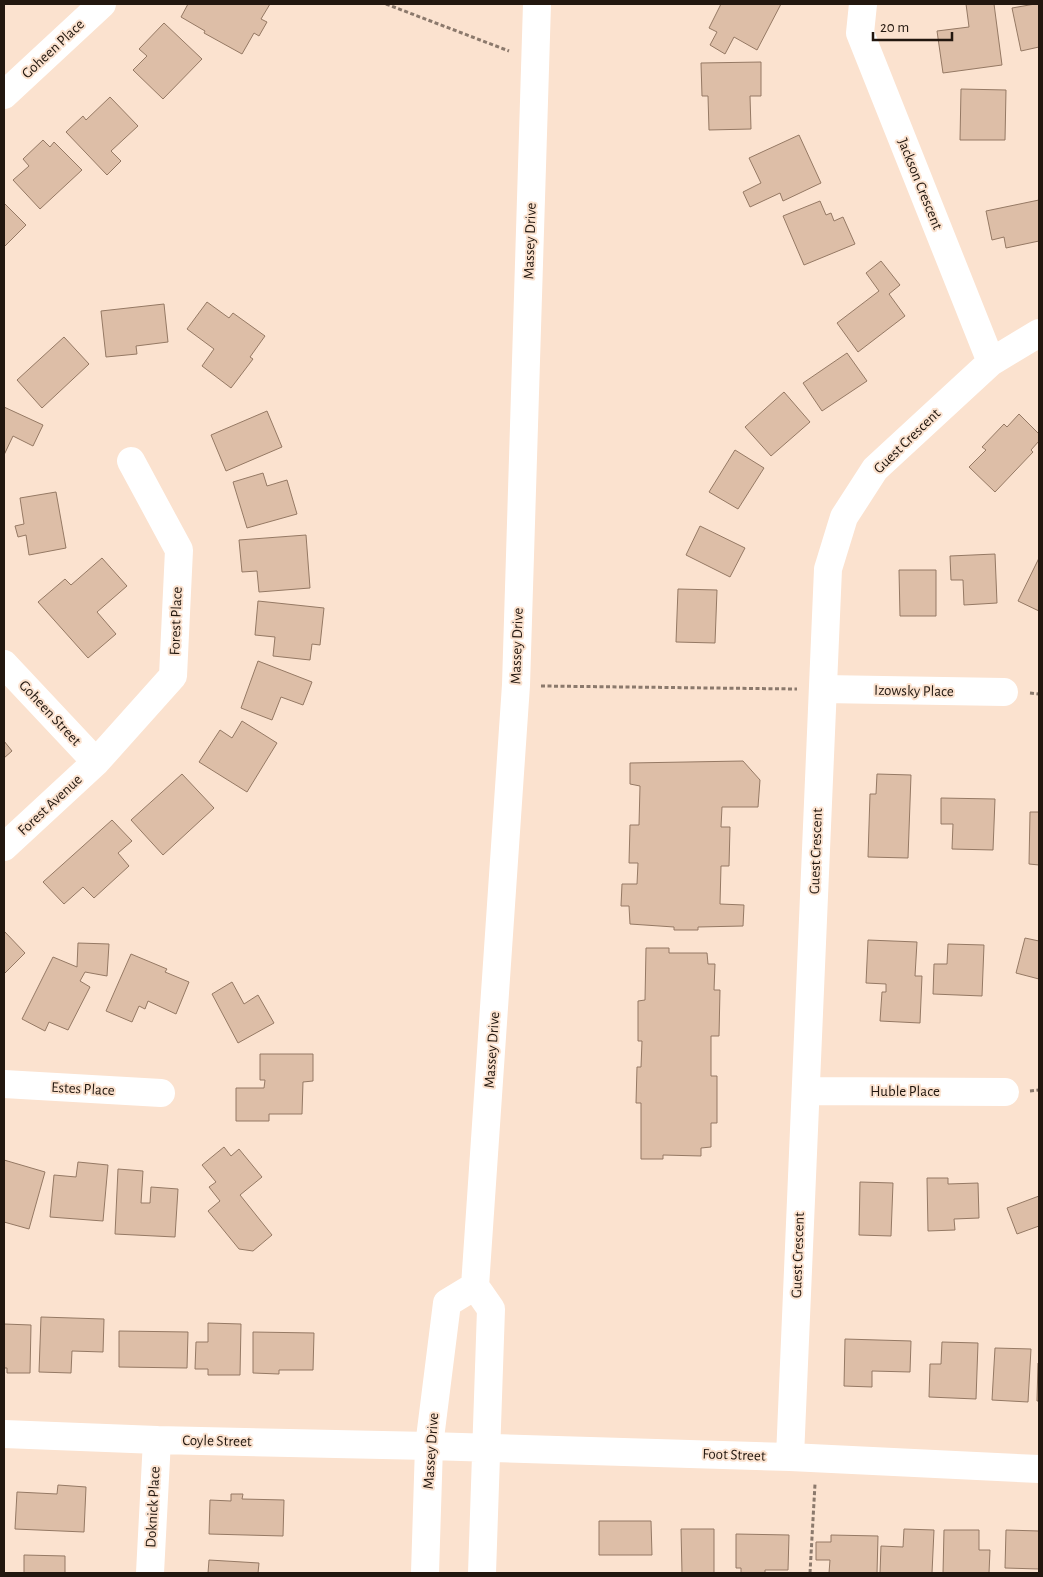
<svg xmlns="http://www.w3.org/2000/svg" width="1043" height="1577" viewBox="0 0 1043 1577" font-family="'Alegreya Sans',sans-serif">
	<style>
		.building { fill: #ddbea7; stroke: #957964 }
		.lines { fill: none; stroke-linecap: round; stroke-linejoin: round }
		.path { stroke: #8b796c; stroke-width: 3; stroke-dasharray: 4 2.5; stroke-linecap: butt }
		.minor { stroke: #fff; stroke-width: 28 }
		.labels { text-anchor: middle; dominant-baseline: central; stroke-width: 4; stroke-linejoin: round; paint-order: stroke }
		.street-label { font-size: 15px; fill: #22170f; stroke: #fbe2cf }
	</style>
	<rect width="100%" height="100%" fill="#fbe2cf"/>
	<path class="building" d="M188,4H270L261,19L267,22L259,36L254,33L242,54L204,33L205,31L181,17Z
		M721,4H781L757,50L734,37L725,54L710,45L717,32L709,28Z
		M966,4H994L1002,65L943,73L937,31L969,27Z
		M1035,4H1039V47L1021,51L1012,8Z
		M164,23L202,59L163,99L133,70L147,56L139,49Z
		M761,62V96H750L751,129L709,130L708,96H702L701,63Z
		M961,89L1006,90L1005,140H960Z
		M110,97L138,126L111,151L121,161L107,175L66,132L83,116L86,120Z
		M799,135L821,183L783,201L780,193L750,207L743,192L761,183L749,158Z
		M43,140L50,147L54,142L82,170L40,209L13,180L29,166L23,159Z
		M1039,200V241L1006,248L1004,237L992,240L986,211Z
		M820,201L826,215L831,213L834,221L843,217L855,244L804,265L783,216Z
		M4,203L26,225L4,247Z
		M881,261L900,285L889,294L905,316L858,352L837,323L879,291L866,273Z
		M207,302L229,318L233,313L265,336L250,357L253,359L231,388L202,366L214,349L187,329Z
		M164,304L168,342L136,346L137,354L106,357L101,311Z
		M64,337L89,364L42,408L17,380Z
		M847,353L867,381L822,411L803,383Z
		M784,392L810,422L771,456L745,427Z
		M4,407L43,425L33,446L13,436L4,455Z
		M267,411L282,447L226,471L211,435Z
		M1019,414L1039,434V441L1031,450L1033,452L995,492L969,467L986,450L982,447L1004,424L1007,427Z
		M735,450L764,468L738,509L709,492Z
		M263,473L267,486L287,480L297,514L247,528L233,482Z
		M56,492L66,548L29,555L26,535L18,537L15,526L24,524L20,498Z
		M700,526L745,548L730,577L686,555Z
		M306,535L310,588L259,592L257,571L242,572L239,540Z
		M995,554L997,603L964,605L963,580H951L950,556Z
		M102,558L127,586L97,612L116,634L88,658L38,602L65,579L71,585Z
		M1039,558V611L1018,601Z
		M899,570H936V616H900Z
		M678,589L717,590L715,643L676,642Z
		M258,601L324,608L320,645L312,644L310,660L273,656L275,637L255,635Z
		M258,661L312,682L303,705L281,697L272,720L241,708Z
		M242,721L277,743L247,792L199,762L220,730L232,738Z
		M4,741L12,751L4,758Z
		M743,761L760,780L758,807H722L721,827H730L729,866H721L720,904L744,905L743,926L698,927V930H674V927L630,924L629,906H621L622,884H637L638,863H629L630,825H639L640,786L630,784V763Z
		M182,774L214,808L163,855L131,820Z
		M877,774L911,775L908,858L868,857L870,794H876Z
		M941,798L995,799L993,850L952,849L953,824H941Z
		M1030,812H1039V865L1029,864Z
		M112,820L132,841L118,853L129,866L94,898L83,887L64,904L43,882Z
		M4,931L25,953L4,974Z
		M1025,938L1039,941V979L1016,973Z
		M868,940L917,942L915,976H922L920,1023L880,1021L882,992H886V984L866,983Z
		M78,943L109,944L107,976L85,972L80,981L90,987L68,1030L49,1022L45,1031L22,1019L53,957L77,967Z
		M948,944L984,945L982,996L933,994L934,964H947Z
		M646,948H669V953H707L708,964H715L714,990H720L719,1036H711V1076H717V1123H711V1147L701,1148V1156L663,1155V1159H641V1103H636L637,1067H641L642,1041H638V1001L645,1000Z
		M131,954L167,969L165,972L189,982L176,1014L148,1001L145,1009L139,1006L132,1022L106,1011Z
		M232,982L244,1004L258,995L274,1023L238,1043L212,994Z
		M260,1054H313V1081L303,1082L302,1114H269V1121H236V1088H264L265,1080H260Z
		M224,1147L231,1156L239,1149L262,1177L240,1195L272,1235L253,1251L239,1249L208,1211L220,1201L209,1187L216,1182L202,1165Z
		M4,1160L45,1172L29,1229L4,1222Z
		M78,1162L108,1165L103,1221L50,1217L54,1175L76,1177Z
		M118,1169L143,1171L141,1203H150L151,1187L178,1189L175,1237L115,1234Z
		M927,1178H948V1184L978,1183L979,1218L954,1219L955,1230L928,1231Z
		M860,1182L893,1183L891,1236L859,1235Z
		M1039,1196V1226L1017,1234L1007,1208Z
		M41,1317L104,1319L103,1352L72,1351L71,1373L39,1372Z
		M208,1323L241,1324L240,1375H208V1369H195L196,1342H208Z
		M4,1324L31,1325L30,1373H7V1368H4Z
		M119,1331L188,1332L187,1368L119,1367Z
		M253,1332L314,1333L313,1370H279V1374L253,1373Z
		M845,1339L911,1341L910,1372L872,1371V1387L844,1386Z
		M942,1342L978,1343L976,1399L929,1397L930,1364H941Z
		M995,1348L1031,1349L1028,1402L992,1400Z
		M1038,1363H1039V1401H1037Z
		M58,1485L86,1487L84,1532L15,1529L17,1492L57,1494Z
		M231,1494H243L242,1499L284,1500L283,1536L209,1534L210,1500L231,1501Z
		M599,1521H651L652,1555H599Z
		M681,1529H714V1573H682Z
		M904,1529L934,1530L932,1573H880L881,1546L903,1547Z
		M944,1530H979V1550H990L989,1573H943Z
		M1006,1530L1039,1531V1569L1005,1568Z
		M736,1534L789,1535L788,1570H765V1573H741V1568H736Z
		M831,1535L878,1536L877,1573H829L830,1560H816V1542H831Z
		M24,1555L65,1556V1573H24Z
		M209,1560L259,1563L258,1573H208Z"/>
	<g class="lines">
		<path class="path" d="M386,4L509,51
			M541,686L797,689
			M1030,693L1039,694
			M1030,1091L1039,1090
			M810,1573L815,1484"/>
		<path class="minor" d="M863,4L860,33L991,362
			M4,95L102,4
			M4,664L96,762
			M823,689L1004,692
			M4,847L96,762L173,676L179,550L131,461
			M4,1084L161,1093
			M806,1091L1005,1092
			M4,1434L157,1440L429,1446L790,1457L1039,1469
			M790,1457L828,569L844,517L875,469L991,362L1039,333
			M150,1573L157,1440
			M425,1573L429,1446L447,1303L475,1286
			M482,1573L491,1309L475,1286L516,685L537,4"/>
	</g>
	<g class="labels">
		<g class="street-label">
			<text transform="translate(53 49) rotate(-43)">Goheen Place</text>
			<text transform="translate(920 184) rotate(68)">Jackson Crescent</text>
			<text transform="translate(530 241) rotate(-88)">Massey Drive</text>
			<text transform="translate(907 441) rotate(-44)">Guest Crescent</text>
			<text transform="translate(176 621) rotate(-88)">Forest Place</text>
			<text transform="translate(517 646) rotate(-88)">Massey Drive</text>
			<text transform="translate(914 691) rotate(1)">Izowsky Place</text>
			<text transform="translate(50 713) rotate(47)">Goheen Street</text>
			<text transform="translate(50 805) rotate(-43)">Forest Avenue</text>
			<text transform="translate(816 851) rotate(-88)">Guest Crescent</text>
			<text transform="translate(492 1050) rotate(-86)">Massey Drive</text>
			<text transform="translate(83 1089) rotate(3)">Estes Place</text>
			<text x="905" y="1091">Huble Place</text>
			<text transform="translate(798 1255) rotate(-88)">Guest Crescent</text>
			<text transform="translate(217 1441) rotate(1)">Coyle Street</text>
			<text transform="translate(431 1451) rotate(-86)">Massey Drive</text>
			<text transform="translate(734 1455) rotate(2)">Foot Street</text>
			<text transform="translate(153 1507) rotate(-87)">Doknick Place</text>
		</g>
	</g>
	<rect width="1043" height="1577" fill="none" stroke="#22170f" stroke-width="10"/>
	<path d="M873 32v8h79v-8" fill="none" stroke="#22170f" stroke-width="2.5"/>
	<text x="880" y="32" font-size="15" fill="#22170f" stroke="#fbe2cf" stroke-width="4" paint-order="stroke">20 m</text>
</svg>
